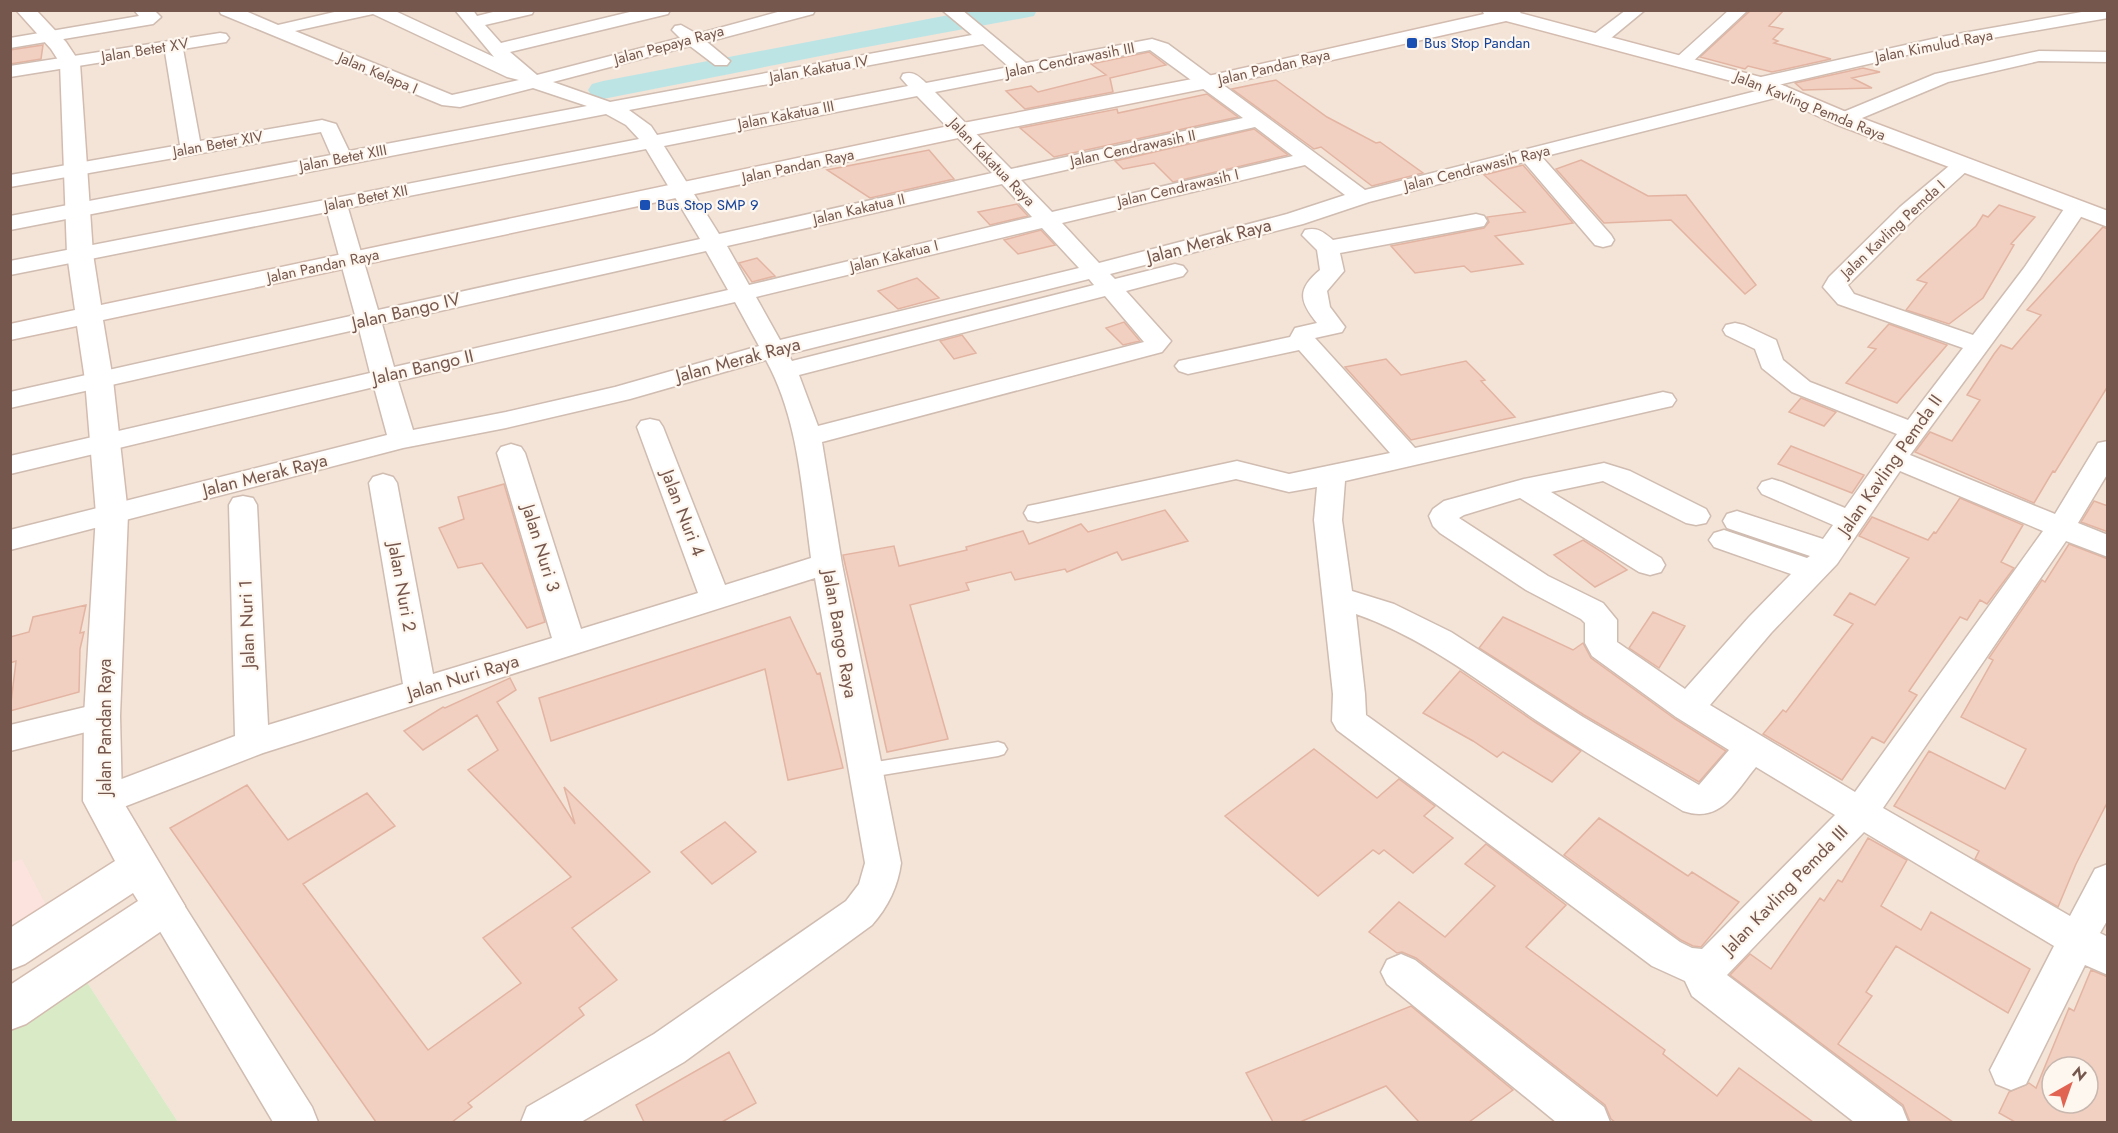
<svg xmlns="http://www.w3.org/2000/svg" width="2118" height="1133" viewBox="0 0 2118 1133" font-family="Jost,sans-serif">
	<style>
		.residential { fill: #f3e4d7; fill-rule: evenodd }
		.commercial { fill: #fce3dd }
		.green { fill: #d9eac7 }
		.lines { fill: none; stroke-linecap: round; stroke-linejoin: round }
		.river { fill: #bde4e5; fill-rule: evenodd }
		.building { fill: #f1cfc1; stroke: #e3b4a2; stroke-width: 1.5; fill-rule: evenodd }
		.lane-casing { stroke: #d0bcb1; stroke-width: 3 }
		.street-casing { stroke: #d0bcb1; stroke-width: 3 }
		.secondary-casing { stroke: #d3bbaf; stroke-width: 3 }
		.lane { fill: #fff; fill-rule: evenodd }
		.street { fill: #fff; fill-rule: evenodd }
		.secondary { fill: #fff; fill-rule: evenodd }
		.transit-dot { fill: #1a4fb4; stroke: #fef7ef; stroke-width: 2 }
		.labels { text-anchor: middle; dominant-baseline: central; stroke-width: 4.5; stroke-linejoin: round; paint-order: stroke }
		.far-transit-label { font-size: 15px; fill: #164399; stroke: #fef7ef; text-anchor: start }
		.far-street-label { font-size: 15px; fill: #76574d; stroke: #fef7ef }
		.street-label { font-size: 18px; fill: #76574d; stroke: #fef7ef }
	</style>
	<rect width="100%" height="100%" fill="#fcf3e9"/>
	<path class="residential" d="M11,11H2107V1122H178L81,973L11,1025ZM2052,1067H2088V1103H2052Z"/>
	<path class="commercial" d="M22,859L47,907L10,931V863Z"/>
	<path class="green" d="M81,973L178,1122H11L10,1025Z"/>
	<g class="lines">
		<path class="river" d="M975,10H1037L1034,16L1024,18L856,49L603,99L592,96L588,90L592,84L603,81Z"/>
	</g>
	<path class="building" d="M1751,10H1784L1769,26L1783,29L1773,39L1778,41L1774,43L1831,59L1772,72L1748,66L1745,69L1700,57Z
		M43,45L41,59L10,64V50Z
		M1149,52L1166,65L1110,78L1113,92L1025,109L1006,91L1031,86L1038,92L1106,75L1091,64Z
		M1863,68L1880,72L1852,78L1872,88L1803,90L1795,83Z
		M1276,80L1327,117L1376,143L1380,142L1423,173L1372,186L1321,147L1314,149L1232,89Z
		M1207,94L1238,117L1054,157L1020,128L1117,109L1118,113Z
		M1254,129L1288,155L1173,182L1154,163L1123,169L1115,161Z
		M929,150L954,179L870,198L827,170Z
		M1581,160L1648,196L1686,195L1756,285L1745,294L1671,220L1604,223L1556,169Z
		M1523,165L1573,223L1495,236L1523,264L1471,272L1464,266L1415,273L1391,246L1484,228L1489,222L1487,217L1525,212L1484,175Z
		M1017,204L1028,216L990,225L978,212Z
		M1999,205L2035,217L2011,244L2014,245L1983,298L1949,324L1906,310L1927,283L1917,280L1976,226L1983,215L1988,217Z
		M2103,227L2108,229V386L2055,472L2053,471L2034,503L1915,452L1930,432L1952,441L1980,400L1967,395L1994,354L2001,345L2012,349L2041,315L2027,310Z
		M1041,230L1055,245L1018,254L1004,240Z
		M757,258L775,276L752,282L739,263Z
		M917,278L939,298L898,309L878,291Z
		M1124,322L1140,341L1123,345L1106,328Z
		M1889,324L1947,345L1897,403L1846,383L1876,349L1868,347Z
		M962,335L976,353L954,359L940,341Z
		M1386,359L1401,375L1466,361L1485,380L1481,381L1515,417L1411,440L1345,367Z
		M1801,398L1836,412L1824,426L1789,412Z
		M1791,446L1864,475L1852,493L1778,464Z
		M504,484L545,622L527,628L482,563L458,568L439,528L464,519L458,497Z
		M1960,498L2023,525L2001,562L2014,568L1987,604L1980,600L1967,620L1960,617L1909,691L1917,695L1884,743L1872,737L1842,780L1763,734L1783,710L1786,712L1853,624L1834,615L1850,593L1875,605L1909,558L1859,536L1872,517L1928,540L1934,532L1936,533Z
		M2094,501L2108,506V532L2081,522Z
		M1165,510L1188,541L1122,560L1117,552L1067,572L1065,569L1015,580L1011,572L966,583L969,590L910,605L948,739L887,752L843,555L894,546L899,566L967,550L966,547L1023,531L1029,544L1081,524L1088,532Z
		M1583,540L1602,552L1627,570L1595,587L1554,555Z
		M2069,544L2108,559V801L2076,864L2058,907L1975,859L1979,851L1894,806L1929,751L2005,789L2026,749L1961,717L1993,660L1989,658L2042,580L2045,582Z
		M86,605L80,633L84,632L80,649L79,692L10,711L16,661L10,663V637L29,632L33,617Z
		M1653,612L1685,626L1659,668L1629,648Z
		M790,617L817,674L820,673L843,768L788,780L765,669L551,741L539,698Z
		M1503,617L1573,650L1583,643L1591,658L1675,719L1726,751L1699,782L1584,715L1479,648Z
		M1460,671L1535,722L1581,751L1552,782L1503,752L1497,757L1473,741L1423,713Z
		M510,678L516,690L497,702L575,824L564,787L650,872L572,928L617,980L579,1008L584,1015L468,1103L472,1107L452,1122H376L170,828L247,785L288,840L367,793L395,826L303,884L428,1050L521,983L483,938L571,877L468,770L498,750L477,715L423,750L404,731L443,707L445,708Z
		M1314,749L1377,798L1399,779L1435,806L1424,816L1453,838L1413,873L1384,850L1379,854L1373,850L1318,896L1225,816Z
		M1599,818L1688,876L1692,872L1739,902L1701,947L1693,946L1681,940L1564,855Z
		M725,822L756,852L712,884L681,852Z
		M1868,838L1907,860L1881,906L1921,930L1931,912L2030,969L2008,1013L1896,946L1866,992L1872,996L1838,1044L1953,1122H1910L1903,1105L1730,975L1750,954L1771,969L1820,898L1824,901L1838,880L1842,882Z
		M1486,844L1566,905L1526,947L1665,1050L1663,1054L1717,1096L1739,1068L1813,1122H1615L1611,1119L1605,1105L1416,958L1402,952L1397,953L1369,932L1399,902L1445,937L1495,886L1465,864Z
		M2091,970L2108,977V1122H2015L1999,1113L2009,1092L2029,1083L2036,1088L2069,1008L2074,1011ZM2052,1067H2088V1103H2052Z
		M1411,1006L1513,1090L1469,1122H1419L1386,1086L1300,1122H1273L1246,1073Z
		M729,1052L756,1103L722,1122H644L636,1105Z"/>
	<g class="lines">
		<g class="lane-casing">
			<path id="lane" d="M998,742L1004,744L1007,749L1004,754L998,756L864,778L858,776L855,771L858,766L864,764Z"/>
		</g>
		<g class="street-casing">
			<path id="street" d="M134,10H154L161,17L153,24L147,25L10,48V38L139,16Z
				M219,10H243L278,25L343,10H393L494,57L455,10H473L477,16L501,10H534L532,14L485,25L501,43L638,10H670L668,14L510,52L537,75L680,38L672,30L675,26L681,25L697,34L785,10H815L813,14L707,42L730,61L727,65H715L690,46L553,82L610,102L972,35L942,10H962L1026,63L1152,39L1168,44L1365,190L1780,85L1787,87L1789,91L1787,95L1542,157L1611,235L1614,240L1611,245L1603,247L1595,245L1524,162L1369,202L1303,224L1110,274L1115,279L1175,264L1183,266L1187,271L1183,276L1126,291L1171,341L1162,352L822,442L842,564L901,863C898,886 888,907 872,925L684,1062L581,1122H521L527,1107L654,1034L846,901L859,884L865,863L815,578L263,753L103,815L90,811L85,801L90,791L235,736L229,505L233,498L243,496L253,498L257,505L268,725L403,684L369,483L373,477L383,474L393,477L397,483L433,674L552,638L497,453L501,447L511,444L521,447L525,453L581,629L698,593L637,427L641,421L650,419L659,421L663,427L725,585L811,558C802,492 799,420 766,360L630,399L506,428L403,448L10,550V530L387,435L374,387L10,474V456L370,373L359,329L10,408V392L355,315L327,212L10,275V261L639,139L626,125L606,114L10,230V216L331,155L321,132L10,187V175L180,145L165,52L10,77V66L220,33L226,34L229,38L226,42L183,49L200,141L322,120L336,124L349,151L587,106L533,88L460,107L442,105L221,14ZM373,14L507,77L519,80L452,95L295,31ZM983,44L1009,67L926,83C918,76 914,71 903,74L901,78L908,86L657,135L651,126L629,110ZM1150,50L1243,118L1011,169L935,92ZM917,96L992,173L719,234L664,146ZM1255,127L1293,156L1052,212L1021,180ZM646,149L700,239L378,310L348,208ZM1305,165L1345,195L1287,214L1099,263L1062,223ZM1002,184L1032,217L749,285L727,246ZM1042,228L1079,268L780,340L756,297ZM706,251L728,290L394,367L382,324ZM1089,279L1094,285L792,361L788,354ZM1105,296L1144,342L818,426L799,375ZM735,302L759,346L615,387L506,412L413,430L398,381Z
				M1626,10H1645L1605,43H1593L1590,39L1593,35Z
				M1729,10H1748L1689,65H1677L1674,61L1677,57Z
				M2093,10H2108V18L1946,46L1761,89L1754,87L1752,83L1754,79L1761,77L1946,36Z
				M2039,51L2108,52V62L2039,61L1948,82L1850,123H1836L1833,119L1836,115L1935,74Z
				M1962,159L1969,161L1972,165L1969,169L1916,217L1848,285L1854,294L1973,335L2024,268L2068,203L2076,202L2084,203L2087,208L2040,278L1910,455L2055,514L2098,443L2108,441V473L2078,523L2108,535V557L2066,541L1883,808L2070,916L2095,869L2108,864V919L2100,933L2108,937V975L2085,965L2026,1084L2011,1090L1996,1084L1990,1070L2054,946L1864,832L1727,975L1902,1107L1908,1122H1854L1692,996L1685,981L1652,966L1337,730L1332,721L1333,694L1314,520L1317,487L1289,492L1236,479L1038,522L1028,520L1024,513L1028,506L1038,504L1237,461L1289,474L1390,453L1299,350L1188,374L1179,371L1175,366L1179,361L1290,337L1295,328L1317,323C1299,301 1297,289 1320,270L1317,250L1302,235L1305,230C1318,227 1323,232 1333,240L1476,214L1484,216L1487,221L1484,226L1340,253L1344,271L1327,291L1330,307L1345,327L1342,332L1315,338L1415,448L1663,392L1672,394L1676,400L1672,406L1663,408L1345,481L1342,520L1352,591L1394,604L1451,632L1583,717L1699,785L1729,750L1676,717L1592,656L1585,643V623L1581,619L1526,590L1440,533L1433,526L1429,516L1433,509L1444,501L1524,479L1604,463L1630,471L1706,509L1710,516L1706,523L1696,525L1686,523L1603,481L1551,492L1661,558L1665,565L1661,572L1650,575L1639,572L1520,498L1464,515L1459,518L1548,576L1603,603L1617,620V642L1685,689L1749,617L1791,574L1714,547L1709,540L1714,533L1724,530L1807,558L1810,556L1727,528L1723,521L1727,514L1737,511L1823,539L1833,525L1762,494L1758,488L1762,482L1772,479L1782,482L1845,508L1897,434L1792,392L1762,368L1755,349L1726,335L1723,330L1726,325L1735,323L1744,325L1776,340L1783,360L1810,382L1908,420L1963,348L1838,304L1823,287L1829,277L1900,207L1955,161ZM1900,471L2043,531L1855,792L1710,705L1771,633L1837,564ZM1356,614C1422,637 1479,681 1536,720C1584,752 1634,781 1683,811C1721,824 1735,792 1756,767L1835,815L1702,949L1692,948L1680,942L1366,715L1365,694Z
				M102,703L114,707L119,716L114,725L10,751V725Z
				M164,890L177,894L312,1107L318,1122H273L145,906L151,894Z
				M1401,954L1415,960L1604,1107L1610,1122H1556L1387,984L1381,972L1387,960Z"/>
		</g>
		<g class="secondary-casing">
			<path id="secondary" d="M16,10H36L66,42L80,63L93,254L101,305L963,123L1208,76L1484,14L1482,10H1522L1520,13L1768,79L1851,114L2108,211V227L1835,124L1754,87L1506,21L1208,88L963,137L103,320L113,380L128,514L120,716L122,800L185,906L179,919L26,1024L10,1030V985L138,901L133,893L25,964L10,970V928L115,861L83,801L84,716L96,514L85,380L77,326L10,340V324L75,310L67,254L60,63L51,49Z"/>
		</g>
		<use href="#lane" class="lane"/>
		<use href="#street" class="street"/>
		<use href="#secondary" class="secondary"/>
	</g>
	<g class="transit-dot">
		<rect x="1406" y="37" width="12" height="12" rx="3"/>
		<rect x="639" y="199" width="12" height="12" rx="3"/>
	</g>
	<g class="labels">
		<g class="far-transit-label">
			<text x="1424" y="43">Bus Stop Pandan</text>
			<text x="657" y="205">Bus Stop SMP 9</text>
		</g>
		<g class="far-street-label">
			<text transform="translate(669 45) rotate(-15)">Jalan Pepaya Raya</text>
			<text transform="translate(1934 46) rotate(-11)">Jalan Kimulud Raya</text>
			<text transform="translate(145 50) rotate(-9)">Jalan Betet XV</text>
			<text transform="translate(1070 60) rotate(-11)">Jalan Cendrawasih III</text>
			<text transform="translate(1274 67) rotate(-13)">Jalan Pandan Raya</text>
			<text transform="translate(819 69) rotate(-10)">Jalan Kakatua IV</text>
			<text transform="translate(378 73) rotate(23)">Jalan Kelapa I</text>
			<text transform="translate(1810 106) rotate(22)">Jalan Kavling Pemda Raya</text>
			<text transform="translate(786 115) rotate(-11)">Jalan Kakatua III</text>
			<text transform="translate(218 144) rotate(-10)">Jalan Betet XIV</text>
			<text transform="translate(1133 148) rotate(-12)">Jalan Cendrawasih II</text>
			<text transform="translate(343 158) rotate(-11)">Jalan Betet XIII</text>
			<text transform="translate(992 162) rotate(46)">Jalan Kakatua Raya</text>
			<text transform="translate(798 166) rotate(-12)">Jalan Pandan Raya</text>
			<text transform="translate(1477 168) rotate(-14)">Jalan Cendrawasih Raya</text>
			<text transform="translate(1178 188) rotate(-13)">Jalan Cendrawasih I</text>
			<text transform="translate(366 198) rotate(-11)">Jalan Betet XII</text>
			<text transform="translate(859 209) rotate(-13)">Jalan Kakatua II</text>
			<text transform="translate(1893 229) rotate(-43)">Jalan Kavling Pemda I</text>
			<text transform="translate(894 256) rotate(-14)">Jalan Kakatua I</text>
			<text transform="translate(323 266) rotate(-12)">Jalan Pandan Raya</text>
		</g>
		<g class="street-label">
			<text transform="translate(1209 241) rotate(-15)">Jalan Merak Raya</text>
			<text transform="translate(406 311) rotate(-13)">Jalan Bango IV</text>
			<text transform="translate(738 360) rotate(-15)">Jalan Merak Raya</text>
			<text transform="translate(423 367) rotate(-13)">Jalan Bango II</text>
			<text transform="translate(1890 465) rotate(-55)">Jalan Kavling Pemda II</text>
			<text transform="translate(265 475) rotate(-14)">Jalan Merak Raya</text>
			<text transform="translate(683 513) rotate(69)">Jalan Nuri 4</text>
			<text transform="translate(541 548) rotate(73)">Jalan Nuri 3</text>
			<text transform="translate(402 587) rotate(80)">Jalan Nuri 2</text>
			<text transform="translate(247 624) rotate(-92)">Jalan Nuri 1</text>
			<text transform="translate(840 634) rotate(80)">Jalan Bango Raya</text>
			<text transform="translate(463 677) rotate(-17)">Jalan Nuri Raya</text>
			<text transform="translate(105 727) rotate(-90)">Jalan Pandan Raya</text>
			<text transform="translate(1785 890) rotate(-46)">Jalan Kavling Pemda III</text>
		</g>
	</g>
	<rect width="2118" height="1133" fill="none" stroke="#76574d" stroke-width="24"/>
	<g transform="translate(2070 1085) rotate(40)"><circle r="28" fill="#fef7ef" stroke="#c8b7ae" stroke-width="1.5"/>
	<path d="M0-4.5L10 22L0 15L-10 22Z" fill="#e16452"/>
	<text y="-9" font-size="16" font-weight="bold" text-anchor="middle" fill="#76574d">N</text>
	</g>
</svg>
